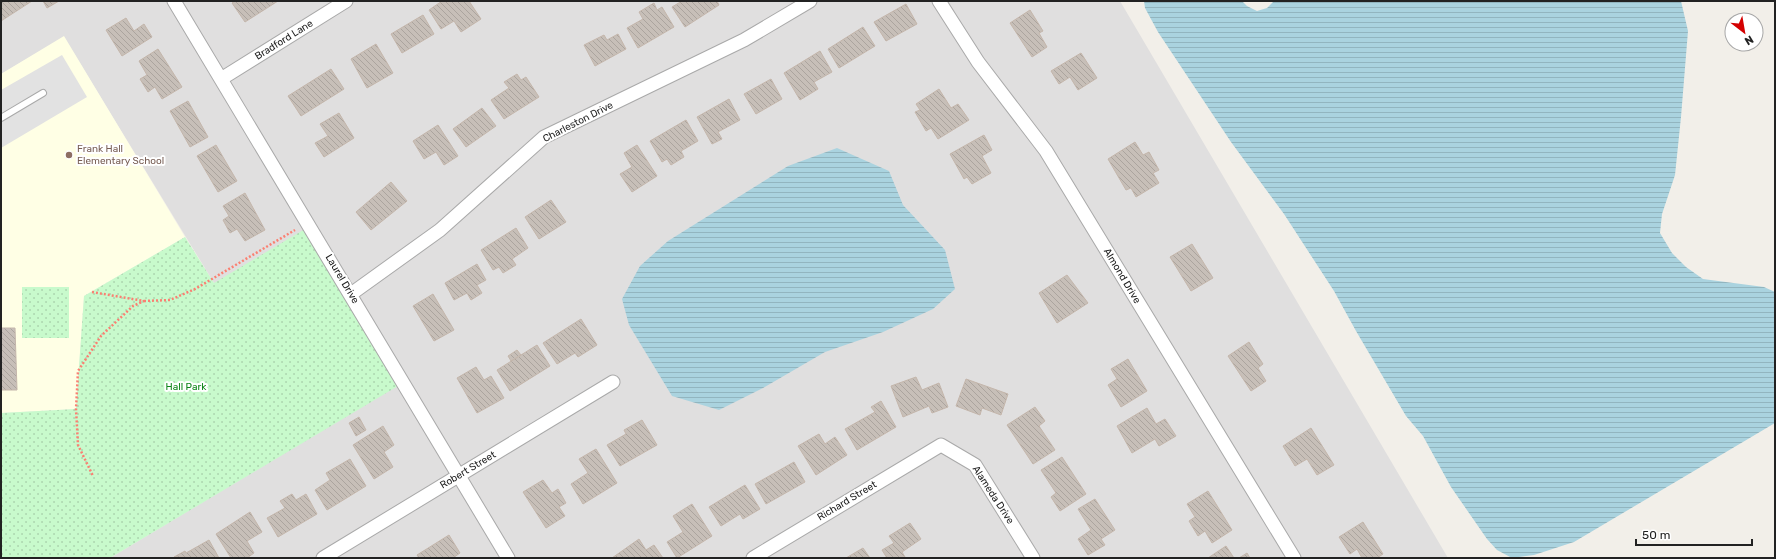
<svg xmlns="http://www.w3.org/2000/svg" width="1776" height="559" viewBox="0 0 1776 559" font-family="Rubik,sans-serif">
	<style>
		.residential { fill: #e0dfdf }
		.education { fill: #ffffe5 }
		.park { fill: url(#park-dots) }
		.parking { fill: #e2e2e2 }
		.water { fill: url(#water-rules) }
		.building { fill: url(#building-back-hatch); stroke: #c4b6ab }
		.lines { fill: none; stroke-linecap: round; stroke-linejoin: round }
		.service-casing { stroke: #a9a9a9; stroke-width: 8 }
		.minor-casing { stroke: #a9a9a9; stroke-width: 15 }
		.path { stroke: #fa8072; stroke-width: 2.5; stroke-dasharray: 2 2; stroke-linecap: butt }
		.service { stroke: #fff; stroke-width: 6 }
		.minor { stroke: #fff; stroke-width: 13 }
		.education-dot { fill: #8d6e63; stroke: #fff; stroke-width: 1.5 }
		.labels { text-anchor: middle; dominant-baseline: central; stroke-width: 4; stroke-linejoin: round; paint-order: stroke }
		.street-label { font-size: 10px; fill: #222; stroke: #fff }
		.education-label { font-size: 10px; fill: #785e54; stroke: #fff; text-anchor: start }
		.park-label { font-size: 10px; fill: #0c8416; stroke: #fff }
	</style>
	<defs>
		<pattern id="park-dots" width="8" height="8" patternUnits="userSpaceOnUse"><rect width="8" height="8" fill="#c8facc"/><path d="M2 2h.1M6 6h.1" fill="none" stroke="#acd6af" stroke-width="1.8" stroke-linecap="round"/></pattern>
		<pattern id="water-rules" width="6" height="5" patternUnits="userSpaceOnUse"><rect width="6" height="5" fill="#aad3df"/><path d="M0 2.5h6" fill="none" stroke="#92b5bf"/></pattern>
		<pattern id="building-back-hatch" width="6" height="6" patternUnits="userSpaceOnUse"><rect width="6" height="6" fill="#c7bfb8"/><path d="M-1 5l2 2M0 0l6 6M5-1l2 2" fill="none" stroke="#aba49e"/></pattern>
	</defs>
	<rect width="100%" height="100%" fill="#f2efe9"/>
	<path class="residential" d="M1,1H1120L1448,558H110L396,386L214,283L64,37L1,74Z"/>
	<path class="education" d="M64,36L185,237L84,296L76,409L1,413V74Z"/>
	<path class="park" d="M310,226L403,383L110,558H1V413L76,409L84,296L185,237L214,283Z
		M22,287H69V338H22Z"/>
	<path class="parking" d="M62,55L87,97L1,148V90Z"/>
	<path class="water" d="M1144,1H1242L1247,6L1257,11L1267,8L1274,1H1681L1688,31L1681,117L1675,175L1662,214L1660,233L1672,253L1686,267L1703,279L1764,287L1775,292V423L1574,542L1534,555L1512,558L1497,550L1487,539L1451,487L1423,436L1406,416L1356,331L1334,291L1284,214L1231,142L1158,32L1145,8Z
		M837,148L889,171L903,205L945,250L955,289L933,309L883,332L825,352L763,388L719,410L672,396L629,325L622,299L640,266L668,241L788,166Z"/>
	<path class="building" d="M1,1H32L1,21Z
		M43,1H59L47,8Z
		M235,1H278L245,22L232,3Z
		M442,1H469L481,19L461,32L454,21L441,29L429,10Z
		M682,1H717L719,5L685,27L672,7Z
		M654,3L657,10L662,7L674,27L638,48L627,28L643,19L639,12Z
		M906,4L917,24L886,41L874,22Z
		M1030,10L1043,31L1039,33L1047,47L1032,57L1010,23Z
		M423,15L434,34L402,53L391,34Z
		M126,18L134,31L144,24L152,37L122,56L106,30Z
		M863,27L875,46L839,68L828,49Z
		M618,34L626,49L595,66L584,45L604,35L607,40Z
		M376,44L393,73L367,88L351,59Z
		M158,49L182,87L162,99L155,87L148,92L140,79L147,75L139,61Z
		M820,51L832,72L814,82L818,89L800,100L784,73Z
		M1081,53L1097,78L1078,90L1070,77L1059,84L1051,71Z
		M331,69L344,89L301,116L288,96Z
		M517,74L521,80L526,77L539,97L504,119L491,100L509,88L504,82Z
		M771,79L782,99L756,114L744,94Z
		M939,89L951,108L958,104L969,120L938,139L931,128L926,131L915,112L920,110L916,104Z
		M729,99L740,120L718,132L722,139L712,144L697,117Z
		M188,101L208,137L190,147L170,111Z
		M482,108L496,126L466,147L453,129Z
		M339,113L354,138L324,157L315,143L328,136L320,124Z
		M686,120L698,141L681,151L684,157L671,165L667,159L662,162L650,141Z
		M438,125L458,156L444,165L436,152L424,159L413,141Z
		M984,135L992,150L982,156L991,173L972,184L967,177L964,179L950,154Z
		M1135,142L1143,155L1149,152L1159,170L1153,173L1159,183L1136,197L1131,188L1126,190L1108,159Z
		M216,145L237,181L218,192L197,156Z
		M637,145L657,176L632,192L620,174L632,167L624,153Z
		M391,182L407,201L371,230L356,212Z
		M245,193L265,230L245,241L237,229L230,233L223,220L229,216L223,206Z
		M551,200L566,222L539,239L525,217Z
		M516,228L528,248L512,259L516,265L503,273L499,267L493,270L481,250Z
		M1192,244L1213,278L1191,291L1170,257Z
		M477,264L486,280L477,285L482,293L471,300L467,293L454,300L445,283Z
		M1067,275L1088,303L1057,323L1039,293Z
		M433,294L454,330L434,341L413,306Z
		M581,319L597,345L578,357L575,353L557,364L543,343Z
		M1,328H15L17,390H1Z
		M1249,342L1263,364L1258,368L1266,381L1251,391L1228,356Z
		M537,345L550,366L510,391L497,370Z
		M517,350L521,355L511,361L508,356Z
		M1128,359L1147,391L1121,407L1108,385L1117,379L1111,369Z
		M476,367L484,380L491,376L504,398L477,413L457,378Z
		M916,377L922,390L939,383L948,407L932,413L929,406L903,417L891,386Z
		M966,379L1008,394L1001,415L982,408L980,415L956,406Z
		M881,401L896,427L857,450L845,429L875,412L871,407Z
		M1035,407L1045,421L1039,426L1055,450L1033,464L1007,425Z
		M1147,408L1156,424L1165,419L1176,436L1159,446L1155,439L1132,453L1117,426Z
		M359,417L366,430L356,436L349,423Z
		M642,420L657,445L620,466L607,445L626,434L624,430Z
		M383,426L394,445L384,452L393,467L374,479L353,445Z
		M1311,428L1334,465L1317,475L1307,459L1295,466L1283,446Z
		M819,434L825,444L835,437L847,455L816,475L798,446Z
		M596,449L617,483L583,504L571,484L588,473L579,459Z
		M1062,457L1086,494L1060,511L1051,497L1056,493L1041,470Z
		M350,459L366,486L327,510L315,490L330,480L326,473Z
		M794,462L805,482L766,504L755,484Z
		M543,480L552,493L558,489L566,503L559,507L565,516L546,528L523,492Z
		M745,485L760,509L743,519L740,514L721,526L709,507Z
		M1208,491L1232,530L1212,543L1205,531L1198,536L1189,521L1195,517L1187,504Z
		M292,494L296,500L306,494L317,514L278,537L267,518L285,508L280,501Z
		M1095,499L1115,530L1101,539L1105,545L1088,555L1078,539L1091,530L1078,509Z
		M692,504L712,536L677,558L667,542L683,532L673,516Z
		M250,512L262,532L247,541L254,553L247,558H231L216,534Z
		M1363,522L1383,554L1377,558H1362L1357,549L1350,554L1339,537Z
		M910,523L921,539L902,552L905,557L903,558H887L882,550L894,543L889,536Z
		M449,535L460,553L453,558H419L417,555Z
		M639,539L646,550L654,545L663,558H612Z
		M209,540L219,558L174,557L185,551L186,553Z
		M1226,546L1234,558H1208Z
		M863,548L870,558H846Z
		M1247,553L1250,558H1239Z"/>
	<g class="lines">
		<g class="service-casing">
			<path id="service" d="M1,118L43,93"/>
		</g>
		<g class="minor-casing">
			<path id="minor" d="M174,1L508,558
				M939,1L978,62L1046,151L1294,558
				M221,79L346,1
				M351,294L440,230L544,137L744,40L810,1
				M323,558L613,382
				M753,558L941,445L975,465L1033,558"/>
		</g>
		<path class="path" d="M92,292L144,301L133,306L101,336L78,371L76,409L78,445L93,476
			M144,301L170,300L195,289L295,230"/>
		<use href="#service" class="service"/>
		<use href="#minor" class="minor"/>
	</g>
	<circle class="education-dot" cx="69" cy="155" r="4"/>
	<g class="labels">
		<g class="street-label">
			<text transform="translate(284 40) rotate(-32)">Bradford Lane</text>
			<text transform="translate(578 122) rotate(-27)">Charleston Drive</text>
			<text transform="translate(1122 276) rotate(59)">Almond Drive</text>
			<text transform="translate(342 279) rotate(59)">Laurel Drive</text>
			<text transform="translate(468 470) rotate(-31)">Robert Street</text>
			<text transform="translate(993 495) rotate(57)">Alameda Drive</text>
			<text transform="translate(847 501) rotate(-31)">Richard Street</text>
		</g>
		<g class="education-label">
			<text x="77" y="149">Frank Hall<tspan x="77" dy="12">Elementary School</tspan></text>
		</g>
		<g class="park-label">
			<text x="186" y="387">Hall Park</text>
		</g>
	</g>
	<rect width="1776" height="559" fill="none" stroke="#222222" stroke-width="4"/>
	<g transform="translate(1744 32) rotate(149)"><circle r="19" fill="#ffffff" stroke="#a7a7a7"/>
	<path d="M0-3L7 15L0 10L-7 15Z" fill="#d40000"/>
	<text y="-6" font-size="11" font-weight="bold" text-anchor="middle" fill="#222222">N</text>
	</g>
	<path d="M1636 539v6h116v-6" fill="none" stroke="#222222" stroke-width="2"/>
	<text x="1642" y="539" font-size="12" fill="#222222" stroke="#ffffff" stroke-width="3" paint-order="stroke">50 m</text>
</svg>
